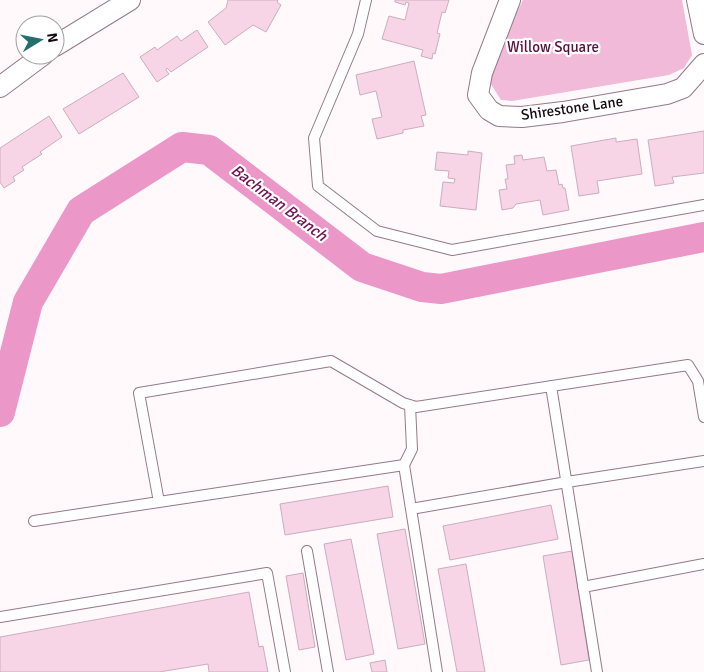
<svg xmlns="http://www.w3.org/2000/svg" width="704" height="672" viewBox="0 0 704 672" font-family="Signika,sans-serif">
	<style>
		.green { fill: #f0bad8 }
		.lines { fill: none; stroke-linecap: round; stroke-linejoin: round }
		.river { stroke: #eb97c8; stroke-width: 30 }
		.building { fill: #f8d4e7; stroke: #cbaebd }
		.lane-casing { stroke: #957988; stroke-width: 12 }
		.street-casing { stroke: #957988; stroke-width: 22 }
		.lane { stroke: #fff; stroke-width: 10 }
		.street { stroke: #fff; stroke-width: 20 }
		.labels { text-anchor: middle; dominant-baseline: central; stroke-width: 4.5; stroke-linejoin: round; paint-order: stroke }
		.park-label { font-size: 15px; fill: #580e41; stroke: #fff }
		.street-label { font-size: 15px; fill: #150b11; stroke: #fff }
		.water-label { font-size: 16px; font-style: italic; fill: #741055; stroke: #fff }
	</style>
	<rect width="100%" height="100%" fill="#fff9fc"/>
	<path class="green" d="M523,0H682L692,55L684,68L669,75L512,101L501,100L489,81L491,64Z"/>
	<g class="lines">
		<path class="river" d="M0,412L28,302L81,211L182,147L209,150L362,267L422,287L441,289L704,237"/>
	</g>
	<path class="building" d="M228,0H278L277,2L281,5L266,32L253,25L225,45L208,22L226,8Z
		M395,0H449L445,13L442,12L437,33L440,34L435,54L433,53L432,59L421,56L423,50L382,39L389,16L405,20L409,3L406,2L405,5L395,2Z
		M197,30L208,47L171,72L167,68L166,70L169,74L157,82L140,57L155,47L157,50L177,36L181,41Z
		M414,61L426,115L421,116L424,126L403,130V133L377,139L372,119L382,117L376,91L360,95L356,75Z
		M123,73L139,97L79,134L63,109Z
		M49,116L62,137L40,152L42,154L22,167L24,170L13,177L15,181L4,188L0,182V148Z
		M704,131V173L672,177L674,183L655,186L648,140Z
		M616,138V142L637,139L642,174L597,181L599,193L579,196L571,146Z
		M468,151L482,153L476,210L440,206L443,182L454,183L455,179L448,178L449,171L435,170L437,152L468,155Z
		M522,155L523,160L544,157L547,171L556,170L559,185L562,184L563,188H565L569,210L543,215L540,200L516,204L513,208L502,210L499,190L507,189L505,179H508L506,165L515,164L514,156Z
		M388,486L393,517L285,535L280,504Z
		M551,505L558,539L450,560L443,526Z
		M405,529L425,644L398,649L377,534Z
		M351,539L374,654L346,660L324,544Z
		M572,551L589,660L561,665L543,556Z
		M466,564L485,672H457L438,569Z
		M303,573L315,647L299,650L286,576Z
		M249,592L259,647L263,646L268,672H209L208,664L159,672H0V637Z
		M385,660L387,672H372L370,663Z"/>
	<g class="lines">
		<g class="lane-casing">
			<path id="lane" d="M366,0L358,34L314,138L318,186L377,231L452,250L704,205
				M551,386L597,672
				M404,465L412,449L410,405
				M411,509L567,482L704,461
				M34,521L159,502
				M307,551L328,672
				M583,587L704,564
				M0,617L267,573L285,672
				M437,672L404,465L159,502L139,393L331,361L403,403L416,407L688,365L698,381L704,417"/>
		</g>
		<g class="street-casing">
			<path id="street" d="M510,0L482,73L478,95L489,110L499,116L522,117L563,112L667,94L683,88L704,64
				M697,0L704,34
				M55,46L130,0
				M0,87L43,55"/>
		</g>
		<use href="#lane" class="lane"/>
		<use href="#street" class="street"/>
	</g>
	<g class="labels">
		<g class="park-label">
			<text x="553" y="47">Willow Square</text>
		</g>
		<g class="street-label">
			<text transform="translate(572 108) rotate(-8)">Shirestone Lane</text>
		</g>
		<g class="water-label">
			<text transform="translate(279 203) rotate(37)">Bachman Branch</text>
		</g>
	</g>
	<g transform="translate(40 40) rotate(80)"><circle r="24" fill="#ffffff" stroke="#a19da0"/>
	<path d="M0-4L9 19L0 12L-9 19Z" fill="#236f6e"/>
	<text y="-8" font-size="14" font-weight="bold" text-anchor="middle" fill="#150b11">N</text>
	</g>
</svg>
